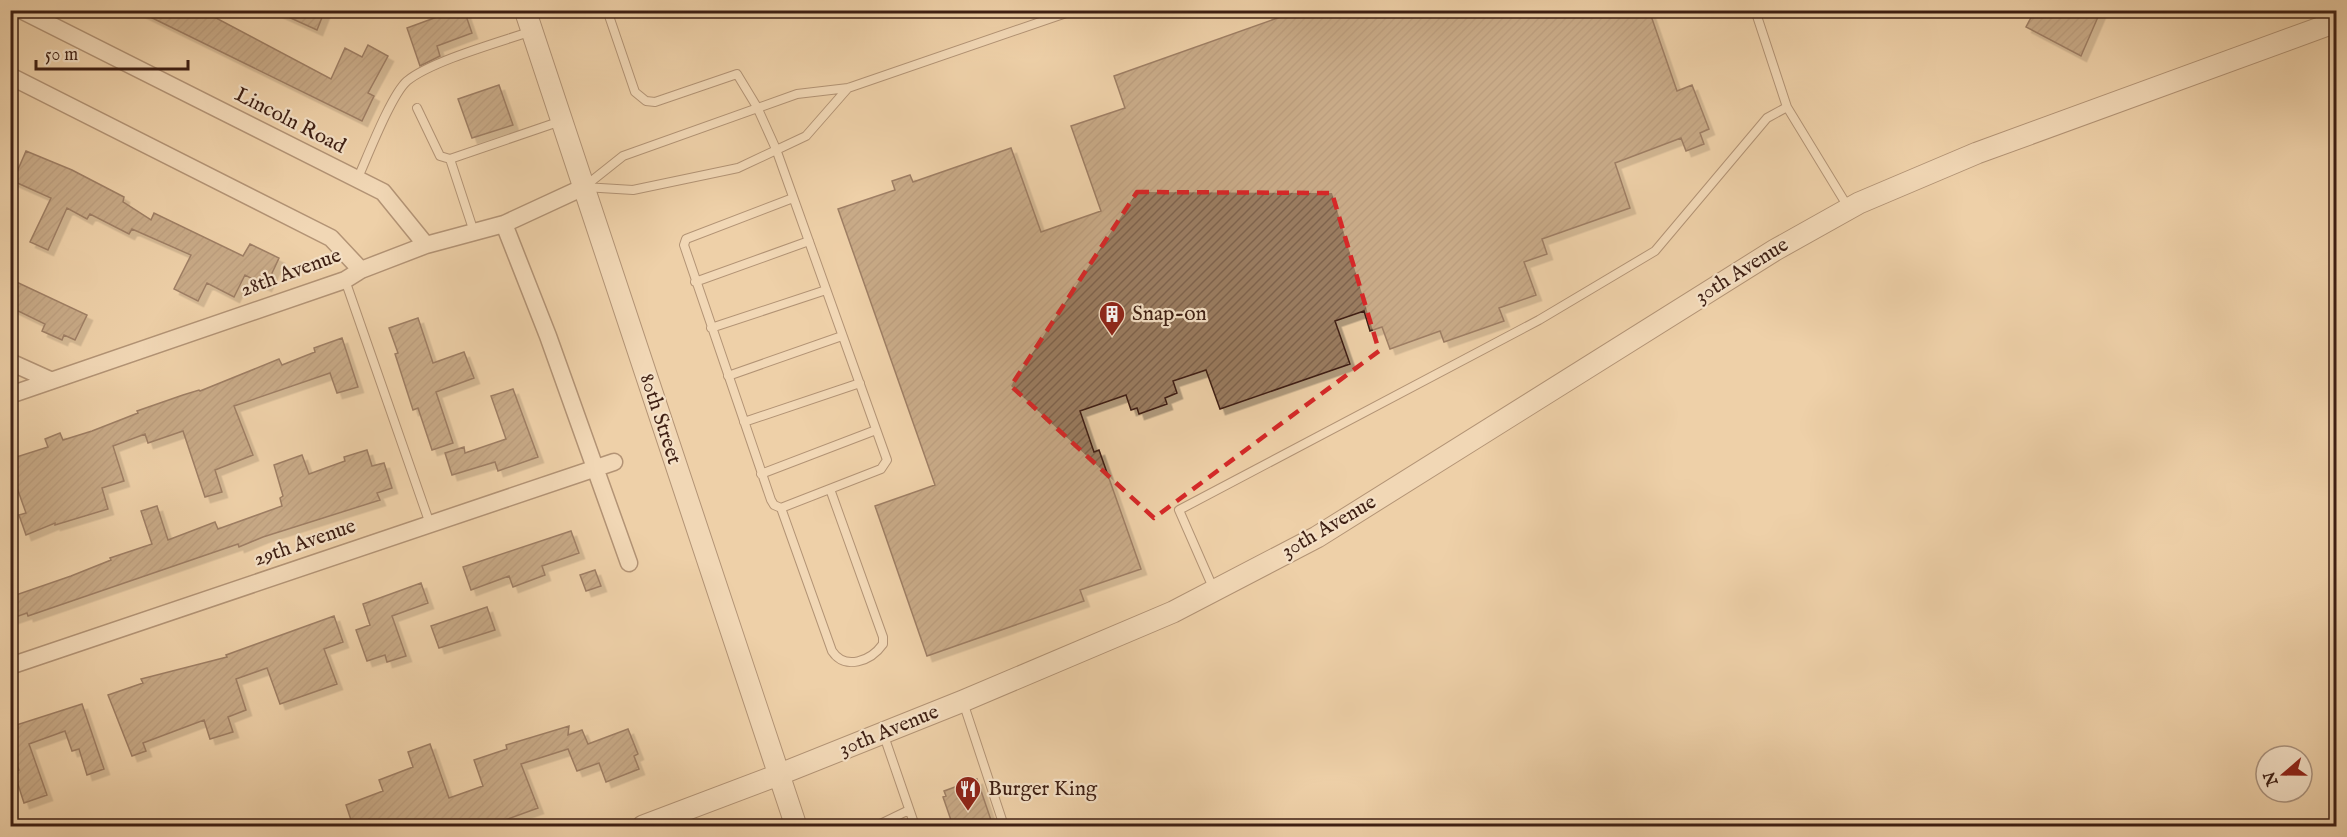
<svg xmlns="http://www.w3.org/2000/svg" width="2347" height="837" viewBox="0 0 2347 837" font-family="'IM FELL English',serif">
	<style>
		.building { fill: url(#building-hatch); stroke: #3e1f13; stroke-width: 1.5; filter: url(#shadow) }
		.lines { fill: none; stroke-linecap: round; stroke-linejoin: round }
		.service-casing { stroke: #6a4b38; stroke-width: 10 }
		.minor-casing { stroke: #6a4b38; stroke-width: 19 }
		.tertiary-casing { stroke: #6a4b38; stroke-width: 23 }
		.service { stroke: #f4e0c6; stroke-width: 8 }
		.minor { stroke: #f4e0c6; stroke-width: 16 }
		.tertiary { stroke: #f4e0c6; stroke-width: 21 }
		.marked { fill: none; stroke: #d62828; stroke-width: 4.5; stroke-dasharray: 12 8; stroke-linejoin: round }
		.labels { text-anchor: middle; dominant-baseline: central; stroke-width: 4.5; stroke-linejoin: round; paint-order: stroke }
		.street-label { font-size: 21px; fill: #3e1f13; stroke: #f4e0c6 }
		.poi-label { font-size: 21px; fill: #3e1f13; stroke: #f4e0c6; text-anchor: start }
	</style>
	<defs>
		<pattern id="building-hatch" width="6" height="6" patternUnits="userSpaceOnUse" patternTransform="scale(1.5)"><rect width="6" height="6" fill="#9a7b60"/><path d="M-1 1l2-2M0 6l6-6M5 7l2-2" fill="none" stroke="#7f644e"/></pattern>
		<filter id="shadow"><feDropShadow dx="5.5" dy="5.5" stdDeviation="0" flood-color="#0004"/></filter>
	</defs>
	<rect width="100%" height="100%" fill="#eed0a8"/>
	<filter id="stains"><feTurbulence type="fractalNoise" baseFrequency=".00333" numOctaves="4"/><feColorMatrix values="0 0 0 0 .2 0 0 0 0 .09 0 0 0 0 .02 0 0 0 .5 -.17"/></filter>
	<radialGradient id="worn" r=".72"><stop offset=".6" stop-color="#630" stop-opacity="0"/><stop offset="1" stop-color="#630" stop-opacity=".3"/></radialGradient>
	<path class="building" d="M136,10H201L331,79L345,48L362,57L368,45L388,56L368,93L374,96L362,121Z
		M273,10H325L317,30Z
		M456,10H464L472,33L437,46L440,56L420,66L407,28Z
		M1300,10H1649L1677,91L1692,85L1709,129L1700,133L1704,144L1686,151L1681,138L1615,163L1630,208L1542,239L1547,254L1524,262L1536,295L1499,308L1504,321L1444,342L1440,331L1390,349L1382,327L1370,331L1364,311L1335,321L1350,364L1220,409L1206,370L1173,381L1177,393L1165,398L1167,404L1139,414L1137,408L1131,410L1126,395L1080,411L1094,452L1099,450L1141,569L1080,590L1084,601L927,656L875,506L935,485L838,209L895,190L892,181L910,175L913,182L1011,148L1041,232L1101,211L1071,126L1125,108L1114,76Z
		M2035,10H2101L2081,56L2026,27Z
		M499,85L513,125L472,138L458,99Z
		M26,151L72,170L124,197L123,202L151,220L154,213L243,256L250,244L279,258L266,286L245,275L234,297L207,283L198,301L174,289L191,255L132,229L129,234L90,214L87,219L67,208L48,250L30,242L51,198L13,181Z
		M10,279L87,315L75,340L64,335L62,340L42,331L45,324L10,307Z
		M418,318L433,363L464,352L474,378L436,392L453,443L432,450L418,408L413,410L395,354L398,353L389,328Z
		M342,338L358,387L337,393L330,373L234,406L253,455L215,470L222,492L205,497L183,431L148,443L145,434L113,446L124,481L102,488L108,509L55,525V523L26,535L19,515L26,513L10,468V459L48,447L45,439L60,433L63,440L92,431L138,413L137,411L183,395L199,390L200,391L279,359L282,365L315,352L314,348Z
		M513,389L538,457L498,471L495,462L452,475L445,453L464,447L465,453L506,439L491,396Z
		M367,450L372,466L384,463L392,488L377,493L380,500L263,537L239,547L238,544L28,616L27,613L10,619V597L71,576L111,560L110,558L152,544L141,511L157,506L168,540L215,522L218,529L282,506L280,498L283,496L274,465L302,455L309,474L345,461L344,457Z
		M571,531L579,553L542,566L545,575L513,587L509,576L471,590L463,567Z
		M595,570L601,586L586,591L580,575Z
		M421,583L428,603L392,616L406,656L387,662L385,655L367,661L356,630L370,625L363,604Z
		M487,607L495,630L439,648L431,626Z
		M334,616L343,642L324,649L337,684L280,704L267,668L236,679L246,710L228,717L233,732L210,739L204,720L143,743L146,751L132,756L108,695L143,683L141,679L227,657L226,655Z
		M82,704L104,769L87,775L79,749L72,751L65,731L29,744L47,795L24,803L14,772L19,770L10,747V727Z
		M569,726L568,735L582,730L588,744L628,729L638,754L634,756L639,769L606,782L599,763L577,771L568,749L521,764L538,808L497,823L498,826H371L369,819L353,826L346,805L383,791L379,780L413,767L408,752L430,744L449,798L483,786L474,760L507,749L506,745Z
		M977,779L993,826H953L943,797L946,796L944,791Z"/>
	<g class="lines">
		<g class="service-casing">
			<path id="service" d="M607,10L635,92L646,101L655,102L737,74L757,107L776,149L887,460L881,469L781,508L774,505L771,500L684,245L686,239L793,198
				M1755,10L1787,107
				M417,108L440,156L450,159
				M357,180C367,158 391,95 407,81C431,61 500,42 532,31
				M584,187L623,156L797,94L848,88L1075,10
				M584,187L633,190L738,168L806,136L848,88
				M474,232L450,159L561,121
				M345,280L430,524
				M695,282L809,241
				M711,328L826,290
				M728,376L842,336
				M744,422L860,383
				M761,474L876,430
				M781,508L832,651C845,671 871,661 883,644V637L830,489
				M1214,590L1179,510L1539,320L1655,251L1767,118L1787,107L1848,207
				M963,702L1004,826
				M883,733L915,826
				M876,826L909,810"/>
		</g>
		<g class="minor-casing">
			<path id="minor" d="M21,10L383,192L426,245
				M10,76L331,238L361,270
				M504,224L548,336L629,563
				M10,362L50,380
				M10,395L345,280L361,270L426,245L504,224L584,187
				M10,666L614,462"/>
		</g>
		<g class="tertiary-casing">
			<path id="tertiary" d="M525,10L796,826
				M643,826L778,775L963,701L1173,612L1317,537L1775,250L1859,203L1977,153L2336,22"/>
		</g>
		<use href="#service" class="service"/>
		<use href="#minor" class="minor"/>
		<use href="#tertiary" class="tertiary"/>
	</g>
	<path d="M0 0H2347V837H0ZM1137,192L1332,193L1379,351L1154,518L1011,386Z" fill="#eed0a8" fill-opacity=".55" fill-rule="evenodd"/>
	<path class="marked" d="M1137,192L1332,193L1379,351L1154,518L1011,386Z"/>
	<defs>
		<g id="building-pin" transform="scale(1.35)"><path d="M0 17L-7.5 6A9.5 9.5 0 1 1 7.5 6Z" fill="#8f2418" stroke="#f4e0c6"/><path d="M-4-6H4V6H1V3H-1V6H-4ZM-2.5-4.3h1.7v1.8h-1.7ZM.8-4.3h1.7v1.8H.8ZM-2.5-1h1.7V.8h-1.7ZM.8-1h1.7V.8H.8Z" fill="#fff"/></g>
		<g id="restaurant-pin" transform="scale(1.35)"><path d="M0 17L-7.5 6A9.5 9.5 0 1 1 7.5 6Z" fill="#8f2418" stroke="#f4e0c6"/><path d="M-5-6h1v4h1v-4h1v4h1v-4h1v5L-1.5 .5V6h-2V.5L-5-1ZM5-6V6H3V1.5H1.5Q1.5-4 5-6Z" fill="#fff"/></g>
	</defs>
	<g fill-rule="evenodd">
		<use href="#building-pin" x="1112" y="314"/>
		<use href="#restaurant-pin" x="968" y="789"/>
	</g>
	<g class="labels">
		<g class="street-label">
			<text transform="translate(290 121) rotate(27)">Lincoln Road</text>
			<text transform="translate(1742 271) rotate(-32)">30th Avenue</text>
			<text transform="translate(291 273) rotate(-20)">28th Avenue</text>
			<text transform="translate(660 419) rotate(72)">80th Street</text>
			<text transform="translate(1329 527) rotate(-30)">30th Avenue</text>
			<text transform="translate(305 543) rotate(-19)">29th Avenue</text>
			<text transform="translate(889 731) rotate(-22)">30th Avenue</text>
		</g>
		<g class="poi-label">
			<text x="1132" y="314">Snap-on</text>
			<text x="988" y="789">Burger King</text>
		</g>
	</g>
	<rect width="2347" height="837" fill="none" stroke="#eed0a8" stroke-width="36"/>
	<rect x="12" y="12" width="2323" height="813" fill="none" stroke="#3e1f13" stroke-width="3"/>
	<rect x="18" y="18" width="2311" height="801" fill="none" stroke="#3e1f13" stroke-width="1.5"/>
	<g transform="translate(2284 774) rotate(250)"><circle r="28" fill="#f4e0c6" stroke="#ab937e" stroke-width="1.5"/>
	<path d="M0-4.5L10 22L0 15L-10 22Z" fill="#8f2418"/>
	<text y="-9" font-size="16" font-weight="bold" text-anchor="middle" fill="#3e1f13">N</text>
	</g>
	<path d="M36 60v9h152v-9" fill="none" stroke="#3e1f13" stroke-width="3"/>
	<text x="45" y="60" font-size="18" fill="#3e1f13" stroke="#f4e0c6" stroke-width="4.5" paint-order="stroke">50 m</text>
	<rect width="100%" height="100%" filter="url(#stains)"/>
	<rect width="100%" height="100%" fill="url(#worn)"/>
</svg>
